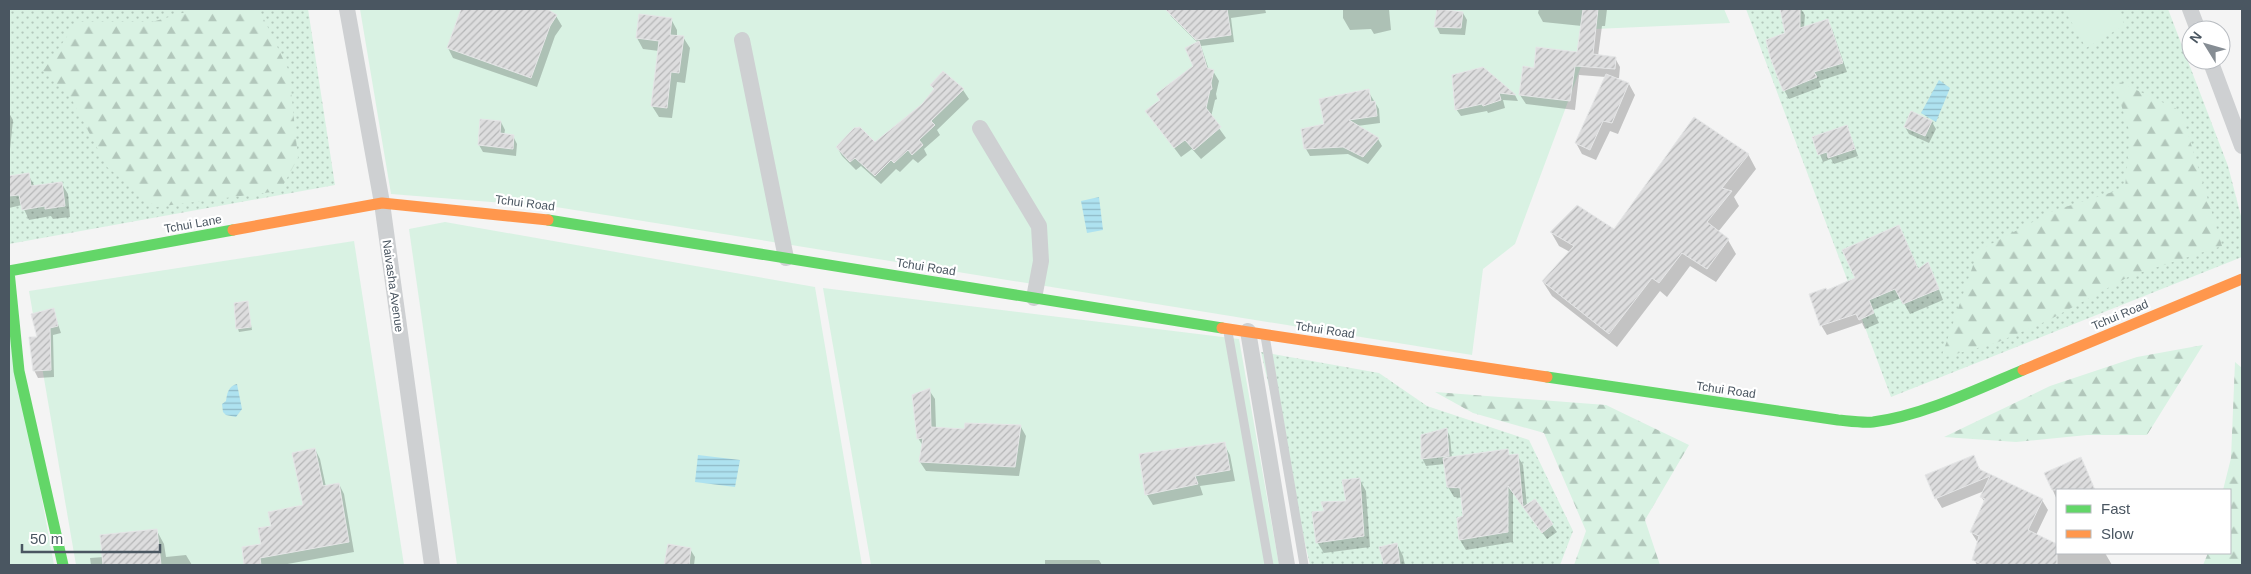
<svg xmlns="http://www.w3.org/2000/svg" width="2251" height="574" viewBox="0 0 2251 574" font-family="Arial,sans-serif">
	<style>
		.grass { fill: url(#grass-dots) }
		.forest { fill: url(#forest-firs) }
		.green { fill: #d9f2e3 }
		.water { fill: url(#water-rules) }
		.shadow { fill: #0003 }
		.building { fill: url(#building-hatch); stroke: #e5e6e7 }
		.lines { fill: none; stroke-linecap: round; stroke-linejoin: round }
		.lane { stroke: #ced0d2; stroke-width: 9 }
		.street { stroke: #ced0d2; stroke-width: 16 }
		.fast { stroke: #63d668; stroke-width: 11 }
		.slow { stroke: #ff974d; stroke-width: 11 }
		.labels { text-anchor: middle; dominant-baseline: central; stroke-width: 4.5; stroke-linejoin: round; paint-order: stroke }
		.street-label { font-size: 12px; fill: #4a5661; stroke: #fff }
	</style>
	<defs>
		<pattern id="grass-dots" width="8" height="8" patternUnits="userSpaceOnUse" patternTransform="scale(1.25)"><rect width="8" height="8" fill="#d9f2e3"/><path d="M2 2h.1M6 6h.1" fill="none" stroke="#b2c7bb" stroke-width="1.8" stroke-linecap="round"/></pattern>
		<pattern id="forest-firs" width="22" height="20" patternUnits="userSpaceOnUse" patternTransform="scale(1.25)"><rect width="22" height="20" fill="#d9f2e3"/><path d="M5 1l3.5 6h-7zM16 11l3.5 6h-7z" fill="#b2c7bb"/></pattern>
		<pattern id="water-rules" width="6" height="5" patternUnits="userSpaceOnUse" patternTransform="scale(1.25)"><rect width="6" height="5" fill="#aee2f0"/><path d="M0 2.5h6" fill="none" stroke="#90bac6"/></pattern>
		<pattern id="building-hatch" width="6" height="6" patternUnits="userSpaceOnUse" patternTransform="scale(1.25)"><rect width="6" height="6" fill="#ddddde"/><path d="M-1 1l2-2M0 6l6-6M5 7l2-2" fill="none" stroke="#b5b6b7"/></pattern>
	</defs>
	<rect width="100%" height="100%" fill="#f4f4f4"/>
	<path class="grass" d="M9,9H308L335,185L9,244Z
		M1746,9H2168L2228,166L2242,220V257L1891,397Z
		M1261,352L1379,373L1427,406L1529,440L1573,531L1560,565H1310Z"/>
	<path class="forest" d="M196,9H259L289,71L298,158L280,191L156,207L107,167L70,96L43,71L77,22H152Z
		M2113,79L2181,111L2222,246L2130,276L2049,320L1996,343L1941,358L1978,251L2053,211L2125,188L2130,133Z
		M2203,345L2147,435H2087L2016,442L1944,437L2050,386L2137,357Z
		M2235,362L2242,368V565H2203L2208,553H2230V490H2223L2231,458Z
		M1435,392L1606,405L1689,445L1645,520L1660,565H1574L1586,531L1544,433L1473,413Z"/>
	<path class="green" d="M360,9H1724L1730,23L1595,29L1515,244L1483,269L1472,355L556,207L391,194Z
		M2064,9H2116L2125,25L2086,48Z
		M445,222L815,287L862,565H457L409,229Z
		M354,241L404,565H76L29,291Z
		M823,288L1239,339L1279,565H871Z
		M9,320L54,565H9Z"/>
	<path class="water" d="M1939,80L1950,88L1936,122L1921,113Z
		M1099,197L1103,230L1087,233L1081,201Z
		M237,384L242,409L236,417L226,415L223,412L222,404L226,401C227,394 228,386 237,384Z
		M698,455L740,460L735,487L695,482Z"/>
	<path class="shadow" d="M462,9H545L556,16L562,26L555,36L537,87L453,58L448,48Z
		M1167,9H1265L1266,13L1231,18L1234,42L1201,46L1209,70L1213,71L1219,81L1216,94L1217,99L1215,100L1211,117L1226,138L1201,159L1192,149L1181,157L1147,112L1161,101L1195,67L1198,43L1171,16Z
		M1343,9H1389L1391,30L1374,34L1371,29L1350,30L1343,18Z
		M1539,9H1607L1605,26H1602L1598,56L1615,58L1620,67L1619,78H1613L1629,84L1635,95L1618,134L1610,131L1596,160L1582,154L1576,143L1606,77L1579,75L1575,110L1526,104L1520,95L1535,69L1578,54L1582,26L1543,22L1538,13Z
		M1789,9H1801L1805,15L1804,28L1827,20L1832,29L1847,72L1819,81L1821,87L1789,99L1784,90L1787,34L1781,11Z
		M1463,13L1467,20L1465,35L1440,34L1436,26Z
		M640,15L671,19L677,30V37H683L690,48L685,83L677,82L672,118L659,117L652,106L659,51L643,49L637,38Z
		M1483,68L1515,95L1518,101L1503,100L1505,108L1488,113L1487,111L1461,116L1456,109Z
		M943,72L963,90L969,99L937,130L940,135L924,149L927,155L918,163L913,159L900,172L896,169L881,184L861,166L856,170L842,156L837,147L875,144L923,105L935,90Z
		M1368,91L1379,109L1380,123L1357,126L1378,139L1382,146L1368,164L1348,154L1310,156L1306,149L1326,125Z
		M9,113L13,120L9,159Z
		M482,120L501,122L505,130L504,135L513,136L517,144L516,156L483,152L479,145Z
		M1932,122L1936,129L1929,143L1909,134L1905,127Z
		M1847,126L1858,156L1834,164L1831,159L1823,162L1813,137Z
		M1748,154L1756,169L1734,197L1739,206L1718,232L1728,240L1736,254L1716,282L1690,266L1667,297L1660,291L1617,347L1552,296L1543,282L1570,252L1559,246L1551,232L1614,231Z
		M28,174L35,187L62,184L68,194L70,217L53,219L51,216L29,220L22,205L9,208V178Z
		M1904,236L1919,270L1933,274L1943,300L1910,314L1901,298L1873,310L1879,323L1865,329L1862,323L1827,335L1821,325L1827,292L1856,278Z
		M247,303L252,330L239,332L238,329Z
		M53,309L61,333L53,335L54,377L38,378L34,370L38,338Z
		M929,390L935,399L936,428L965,430L1021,427L1026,436L1019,476L926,471L920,462L923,446L918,438Z
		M1446,429L1450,436L1452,458L1507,450L1510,456L1517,455L1523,465L1527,506L1535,501L1557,532L1547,539L1513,493V542L1466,550L1460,540L1464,517L1463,498L1454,497L1448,487L1445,464L1426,466L1422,458Z
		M1224,444L1230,455L1235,481L1200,486L1203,495L1153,505L1147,495Z
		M315,449L320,459L326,487L339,484L344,494L354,552L282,565H246L244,548L262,546L272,527L305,506Z
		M1973,457L1981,471L2042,500L2048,510L2036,535L2057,545V553H2105L2112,565H1977L1974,559L1978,543L1971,532L1985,502L1981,497L1984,491L1942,508L1936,498Z
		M2085,466L2095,490H2057V500L2046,474Z
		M1360,480L1366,491L1370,547L1324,553L1317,542L1326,512L1348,502Z
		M157,531L164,544L166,557L186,555L192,565H91L90,558L104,557Z
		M1397,544L1403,556L1405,565H1385L1381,548Z
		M669,545L690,549L695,557L694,565H665Z
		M1045,560H1099L1102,565H1045Z"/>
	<path class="building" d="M461,9H547L557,15L550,26L531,78L447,48Z
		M1165,9H1227L1231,35L1196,40Z
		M1437,9L1463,12L1461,28L1434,27Z
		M1583,9H1598L1593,54L1616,57L1615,69L1575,66L1570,101L1519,95L1523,66L1534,68L1536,47L1577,52Z
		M1780,9H1800V28L1828,19L1843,63L1814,72L1817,77L1783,91L1770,57L1766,40L1785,33Z
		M639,14L672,18L670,35L684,36L679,73L671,72L667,108L651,106L659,41L636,38Z
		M1199,41L1207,68L1214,70L1211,83L1212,89L1210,90L1206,108L1221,127L1194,150L1185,140L1174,148L1145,111L1160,100L1156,94L1193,66L1185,48Z
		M1483,67L1516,95L1499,93L1501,100L1483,106L1482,104L1455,110L1452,75Z
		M943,71L964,89L931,121L935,125L919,140L923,145L912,155L908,150L894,163L891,160L875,176L855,158L850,162L836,147L854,128L860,127L875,142L922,104L934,89L930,85Z
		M1606,74L1629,83L1612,123L1603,121L1590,150L1575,143Z
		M1369,89L1371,102L1375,101L1377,116L1349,120L1379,138L1363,157L1343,147L1304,149L1301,129L1324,124L1319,99Z
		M1911,111L1932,121L1925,136L1904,127Z
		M1694,117L1749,154L1722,188L1732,191L1707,222L1729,239L1707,269L1682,253L1659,283L1652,278L1609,334L1542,281L1574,246L1550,232L1577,205L1614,229Z
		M480,119L501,121L500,133L514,135L513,149L478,145Z
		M1847,125L1855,149L1828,158L1827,152L1818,155L1812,137Z
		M29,173L31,186L62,182L65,206L45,209V206L22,210L19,195L9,196V176Z
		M1899,225L1918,269L1928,262L1939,289L1903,304L1895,289L1869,300L1874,313L1859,320L1856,314L1820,326L1809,294L1826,288L1827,290L1855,278L1842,250Z
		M248,301L251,327L236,329L234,303Z
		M54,308L58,326L50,328L51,370L33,371L29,337H37L31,314Z
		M930,388L931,427L964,429L965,423L1021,425L1015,467L919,462L923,438L917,439L912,395Z
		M1447,428L1449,456L1421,459V435Z
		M1225,442L1230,470L1195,476L1198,484L1145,495L1139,454Z
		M315,448L323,486L339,483L349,542L260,558L261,565H244L242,547L261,544L258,528L271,526L268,512L303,505L292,453Z
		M1508,449L1509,455L1518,454L1523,507L1508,486V532L1459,540L1457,518L1463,516L1460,488L1447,487L1443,458Z
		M1974,455L1979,469L2043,499L2028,530L2057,544V565H1984L1972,560L1979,536L1970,532L1985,499L1980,497L1990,476L1935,499L1925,475Z
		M2081,457L2095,490H2052L2044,473Z
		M1360,478L1364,536L1316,543L1312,512L1324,511L1321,502L1346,501L1342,480Z
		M1535,499L1553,524L1542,533L1523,507Z
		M157,529L161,565H103L100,535Z
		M1397,543L1400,565H1384L1379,547Z
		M668,544L691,548L689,565H664Z"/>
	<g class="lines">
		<path class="lane" d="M1228,332L1269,565
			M1265,336L1304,565"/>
		<path class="street" d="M347,9L382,203L432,565
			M2190,9L2198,30
			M742,40L786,258
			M2210,60L2242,146
			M980,128L1039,226L1041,261L1034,298
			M1248,331L1287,565"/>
		<path class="fast" d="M548,220L1222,328
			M1547,377L1838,420C1849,421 1862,423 1873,422C1922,416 1978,389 2023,370
			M63,565L19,371L9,271L233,230"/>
		<path class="slow" d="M233,230L382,203L548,220
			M1222,328L1547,377
			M2023,370L2242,279"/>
	</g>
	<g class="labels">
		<g class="street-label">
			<text transform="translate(525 203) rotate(7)">Tchui Road</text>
			<text transform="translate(193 224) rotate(-10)">Tchui Lane</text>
			<text transform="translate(926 267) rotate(9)">Tchui Road</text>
			<text transform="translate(393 286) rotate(82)">Naivasha Avenue</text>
			<text transform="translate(2120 315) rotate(-23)">Tchui Road</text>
			<text transform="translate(1325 330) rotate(8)">Tchui Road</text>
			<text transform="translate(1726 390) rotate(8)">Tchui Road</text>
		</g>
	</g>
	<rect width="2251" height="574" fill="none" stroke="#4a5661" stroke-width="20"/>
	<rect x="2056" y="489" width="175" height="65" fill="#ffffff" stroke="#b7bbc0"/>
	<rect x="2066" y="505" width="25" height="8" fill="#63d668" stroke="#b7bbc0"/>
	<text x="2101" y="514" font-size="15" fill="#4a5661">Fast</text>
	<rect x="2066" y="530" width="25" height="8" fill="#ff974d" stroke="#b7bbc0"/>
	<text x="2101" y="539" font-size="15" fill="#4a5661">Slow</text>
	<g transform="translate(2206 45) rotate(307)"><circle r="24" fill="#ffffff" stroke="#b7bbc0"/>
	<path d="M0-4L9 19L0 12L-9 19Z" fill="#868d94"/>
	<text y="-8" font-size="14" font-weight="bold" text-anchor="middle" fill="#4a5661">N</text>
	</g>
	<path d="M22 544v8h138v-8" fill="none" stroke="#4a5661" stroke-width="2.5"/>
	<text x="30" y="544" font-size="15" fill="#4a5661" stroke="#ffffff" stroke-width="4" paint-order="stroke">50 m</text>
</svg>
